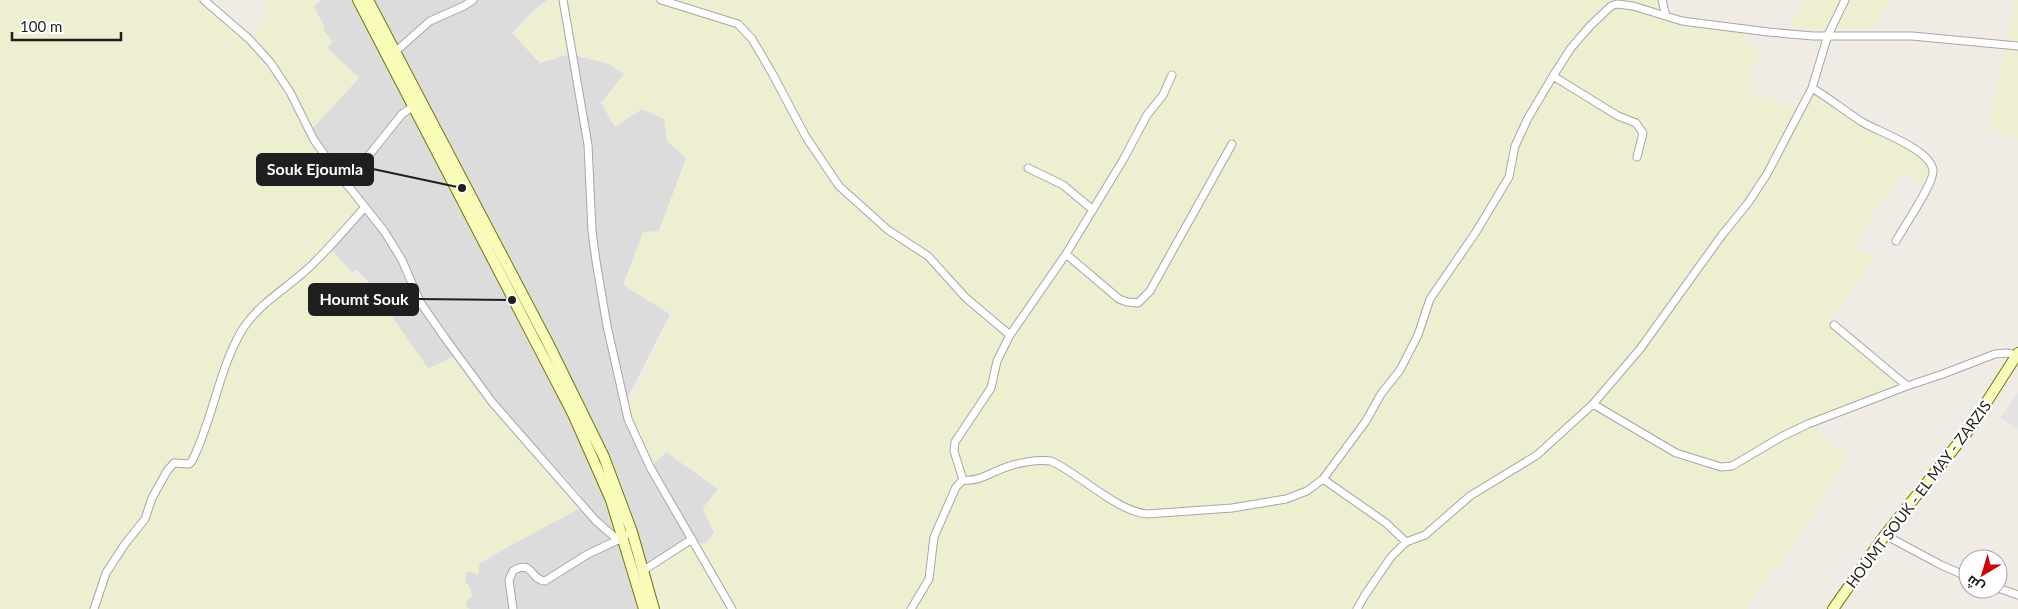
<svg xmlns="http://www.w3.org/2000/svg" width="2018" height="609" viewBox="0 0 2018 609" font-family="Lato,Cairo,sans-serif">
	<style>
		.residential { fill: #dddcdc }
		.farmland { fill: #edefd0 }
		.parking { fill: #e3e3e3 }
		.lines { fill: none; stroke-linecap: round; stroke-linejoin: round }
		.minor-casing { stroke: #a6a6a6; stroke-width: 9 }
		.secondary-casing { stroke: #6f7a02; stroke-width: 12 }
		.minor { stroke: #fff; stroke-width: 7 }
		.secondary { stroke: #f9fbb8; stroke-width: 10 }
		.labels { text-anchor: middle; dominant-baseline: central; stroke-width: 4.5; stroke-linejoin: round; paint-order: stroke }
		.street-label { font-size: 15px; fill: #1f1f1f; stroke: #fff }
		.leader { fill: none; stroke: #1f1f1f; stroke-width: 2 }
		.callout-dot { fill: #1f1f1f; stroke: #fff; stroke-width: 2 }
		.callout { fill: #1f1f1f; stroke: #1f1f1f; stroke-width: 2 }
		.callout-label { font-size: 16px; text-anchor: middle; font-weight: bold; fill: #fff }
	</style>
	<rect width="100%" height="100%" fill="#f0ece5"/>
	<path class="residential" d="M321,0H465L467,3L471,0H547L534,10L512,33L540,63L570,54L609,64L624,74L601,103L615,127L642,109L664,119L667,141L686,158L659,231L643,232L623,285L670,314L628,397L627,425L648,470L666,452L718,489L703,508L714,533L706,543L676,545L633,582L638,609H469L465,603V582L467,571L525,537L580,508L581,495L510,418L461,353L428,369L391,315L366,285L368,281L356,270L352,272L330,249L369,207L311,130L359,78L326,47L323,30L325,27L313,6Z"/>
	<path class="farmland" d="M0,0H198L229,24L264,59L282,84L314,147L357,204L356,212L330,250L391,315L428,368L457,358L526,448L580,508L480,562L478,574L467,571L465,582L470,587L472,596L465,603L469,609H0Z
		M264,0H321L313,6L325,27L323,30L333,42L327,48L359,78L311,130L289,86L272,59L253,36L268,16Z
		M550,0H1658L1661,19L1742,33L1744,43L1760,50L1747,91L1797,109L1818,91L1859,125L1895,141L1927,162L1931,170L1924,184L1903,173L1874,212L1857,248L1875,257L1829,323L1904,386L1813,420L1820,435L1849,455L1785,559L1766,579L1746,609H663L649,570L687,545L706,544L715,533L703,510L720,488L665,450L653,464L636,434L629,406L672,314L624,284L643,233L659,232L687,158L667,141L665,118L642,108L616,126L602,104L625,74L609,63L569,53L540,63L513,34Z
		M1804,0H1891L1875,28L1818,30L1790,26Z
		M2015,0H2018V140L1988,129Z"/>
	<path class="parking" d="M2018,392V429L2001,418Z"/>
	<g class="lines">
		<g class="minor-casing">
			<path id="minor" d="M204,0L249,39L270,62L290,92L314,140L334,168L384,231L402,260L420,302L445,338L492,402L596,521L618,540L626,535
				M563,0L588,145L592,231L596,261L607,326L628,419L650,467L732,609
				M661,0L738,24L752,39L772,73L806,137L839,186L888,230L928,256L966,298L1010,335
				M1662,0L1666,16
				M395,52L430,21L464,6L473,0
				M1553,76L1618,116L1636,123L1643,133L1637,157
				M1812,88C1829,98 1845,111 1862,122C1879,132 1930,149 1933,170C1935,182 1903,228 1896,241
				M1028,168L1063,185L1093,210
				M346,184L402,114L417,104
				M1066,254L1119,299L1127,302L1138,303L1150,291L1232,144
				M1834,325L1907,386
				M1593,404L1676,453L1721,467L1732,466L1781,437L1808,424L1907,386L1943,374L1995,354L2006,353L2018,355
				M1323,479L1386,523L1406,542
				M963,480C978,482 990,473 1004,468C1017,463 1037,459 1051,461C1080,474 1116,511 1147,514L1232,508L1286,499L1307,491L1323,479L1366,421L1381,394L1400,370L1418,335L1430,299L1476,232L1509,177L1515,146L1528,118L1553,76L1571,48L1590,26L1611,6L1617,4L1633,6L1682,21L1768,32L1813,36H1912L2018,46
				M1885,535L1941,565L1968,577
				M644,570L692,539
				M1998,588L2018,595
				M94,609L106,573L125,544L145,519L152,498L167,471L174,463L189,464L192,461C213,420 219,366 244,327C259,305 283,290 303,273C323,256 347,227 365,207
				M513,609L509,580L513,571C533,559 530,580 545,581L588,554L618,540
				M911,609L929,579L934,537L956,487L963,480L954,451L955,442L991,388L997,361L1010,335L1066,254L1123,160L1147,115L1163,95L1172,75
				M1357,609L1365,595L1391,557L1406,542L1425,535L1470,496L1537,455L1593,404L1640,349L1722,235L1748,203L1767,174L1812,88L1828,35L1845,0"/>
		</g>
		<g class="secondary-casing">
			<path id="secondary" d="M358,0L573,414L611,500L644,609
				M368,0L548,343L604,457L632,532L654,609
				M1833,609L1885,535L1968,431L2018,353"/>
		</g>
		<use href="#minor" class="minor"/>
		<use href="#secondary" class="secondary"/>
	</g>
	<g class="labels">
		<g class="street-label">
			<text transform="translate(1918 494) rotate(-53)">HOUMT SOUK - EL MAY - ZARZIS</text>
		</g>
	</g>
	<path class="leader" d="M462 188L373 169M512 300L418 299"/>
	<g class="callout-dot">
		<circle cx="462" cy="188" r="5"/>
		<circle cx="512" cy="300" r="5"/>
	</g>
	<g class="callout">
		<rect x="257" y="154" width="116" height="31" rx="5"/>
		<rect x="309" y="284" width="109" height="31" rx="5"/>
	</g>
	<g class="callout-label">
		<text x="315" y="175">Souk Ejoumla</text>
		<text x="364" y="305">Houmt Souk</text>
	</g>
	<g transform="translate(1983 574) rotate(218)"><circle r="24" fill="#ffffff" stroke="#a5a5a5"/>
	<path d="M0-4L9 19L0 12L-9 19Z" fill="#ce0005"/>
	<text y="-8" font-size="14" font-weight="bold" text-anchor="middle" fill="#1f1f1f">ش</text>
	</g>
	<path d="M12 32v8h109v-8" fill="none" stroke="#1f1f1f" stroke-width="2.5"/>
	<text x="20" y="32" font-size="15" fill="#1f1f1f" stroke="#ffffff" stroke-width="4" paint-order="stroke">100 m</text>
</svg>
